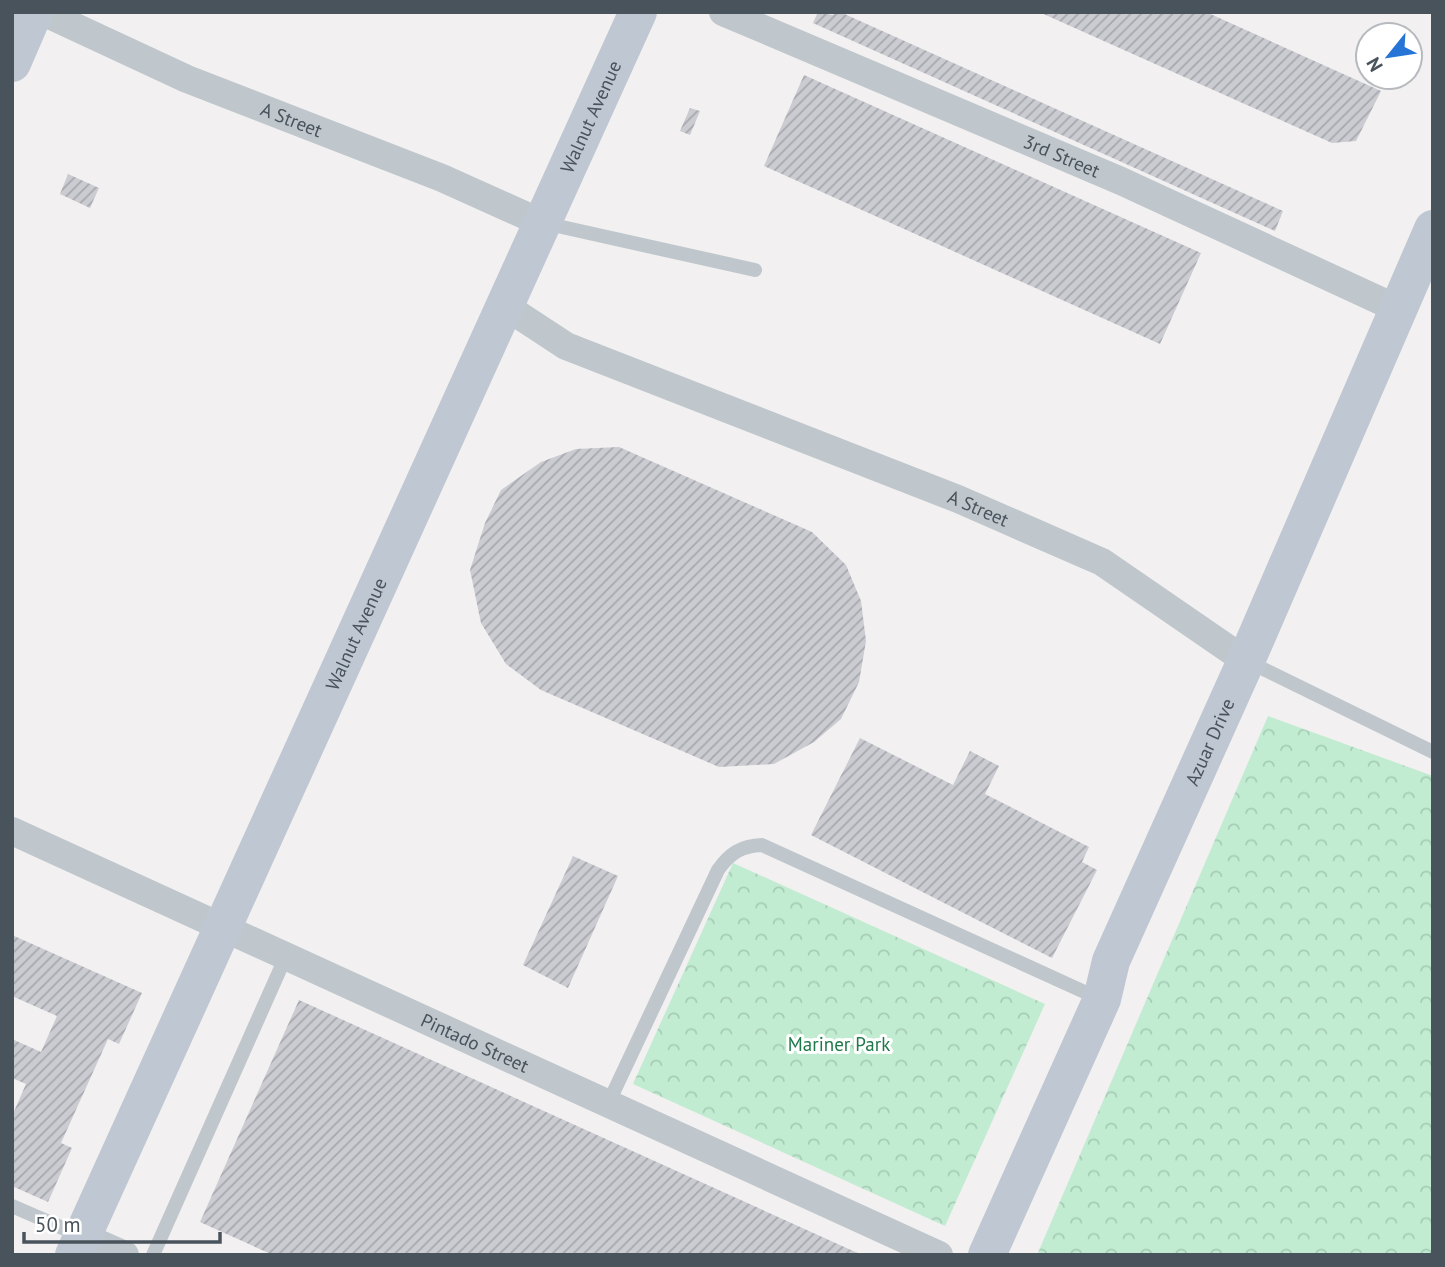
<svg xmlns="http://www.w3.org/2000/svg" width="1445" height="1267" viewBox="0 0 1445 1267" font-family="'PT Sans',sans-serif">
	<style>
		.forest { fill: url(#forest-crowns) }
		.building { fill: url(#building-hatch) }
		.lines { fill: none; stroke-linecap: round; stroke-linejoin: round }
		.lane { stroke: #bfc7cd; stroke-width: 14 }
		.street { stroke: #bfc7cd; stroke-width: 28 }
		.secondary { stroke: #bfc8d2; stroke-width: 38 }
		.labels { text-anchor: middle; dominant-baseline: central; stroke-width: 6; stroke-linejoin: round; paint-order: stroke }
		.street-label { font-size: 19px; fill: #49535c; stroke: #fff }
		.park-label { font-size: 19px; fill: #1e794a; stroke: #fff }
	</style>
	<defs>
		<pattern id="forest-crowns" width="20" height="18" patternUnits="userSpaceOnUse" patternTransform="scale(1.75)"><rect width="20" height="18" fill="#c1ecd1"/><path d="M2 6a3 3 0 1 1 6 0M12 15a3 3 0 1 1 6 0" fill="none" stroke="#a7ccb6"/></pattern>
		<pattern id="building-hatch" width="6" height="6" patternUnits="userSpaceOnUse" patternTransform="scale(1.75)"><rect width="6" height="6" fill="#caccd2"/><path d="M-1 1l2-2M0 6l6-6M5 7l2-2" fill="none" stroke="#a6a8ae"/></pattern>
	</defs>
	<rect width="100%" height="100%" fill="#f2f0f0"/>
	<path class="forest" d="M1268,716L1433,776V1255H1037Z
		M733,863L1045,1004L945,1226L633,1084Z"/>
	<path class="building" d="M818,12L832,15L840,12L1283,211L1275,231L813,23Z
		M1039,12H1206L1381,91L1356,141L1332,143Z
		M804,75L1201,253L1160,344L764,166Z
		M690,108L700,111L690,135L680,131Z
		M68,174L99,188L90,208L60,194Z
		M619,447L812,532L846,565L861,601L866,641L859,682L841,719L814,742L774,764L719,767L541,690L506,664L481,623L470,570L485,523L501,490L541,462L576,449Z
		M860,738L953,785L970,751L999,766L985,794L1089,847L1082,862L1097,870L1052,958L811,835Z
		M573,856L618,876L568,988L523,965Z
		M12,935L142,993L119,1044L108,1039L61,1143L72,1148L48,1202L12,1186V1116L26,1084L12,1078V1039L41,1052L57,1016L12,996Z
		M299,1000L862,1255H273L200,1222Z"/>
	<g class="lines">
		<path class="lane" d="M544,223L755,270
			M1247,661L1433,752
			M608,1104L718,870C730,853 741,846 762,845L1100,999
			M12,1206L81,1236
			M153,1255L286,956"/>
		<g class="street">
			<path id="s1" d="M43,12L187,79L442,178L542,223"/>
			<path id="s2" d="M723,12L1121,181L1396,308"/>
			<path id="s3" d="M505,306L566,346L958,499L1102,562L1246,661"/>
			<path id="s4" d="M12,831L939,1255"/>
			<path d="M82,1236L125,1255"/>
		</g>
		<g class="secondary">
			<path d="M12,63L34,12"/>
			<path id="s5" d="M74,1255L638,12"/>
			<path id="s6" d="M987,1255L1102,999L1111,961L1246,661L1433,229"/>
		</g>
	</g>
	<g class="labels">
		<g class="street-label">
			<text stroke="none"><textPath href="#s5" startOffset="1250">Walnut Avenue</textPath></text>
			<text stroke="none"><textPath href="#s1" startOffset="271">A Street</textPath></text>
			<text stroke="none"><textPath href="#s2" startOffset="368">3rd Street</textPath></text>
			<text stroke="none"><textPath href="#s3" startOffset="516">A Street</textPath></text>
			<text stroke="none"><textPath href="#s5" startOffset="682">Walnut Avenue</textPath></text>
			<text stroke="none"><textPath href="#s6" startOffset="560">Azuar Drive</textPath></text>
			<text stroke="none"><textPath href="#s4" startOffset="509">Pintado Street</textPath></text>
		</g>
		<g class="park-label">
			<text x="839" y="1044">Mariner Park</text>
		</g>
	</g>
	<rect width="1445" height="1267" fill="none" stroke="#49535c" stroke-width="28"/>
	<g transform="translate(1389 56) rotate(240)"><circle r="33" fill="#ffffff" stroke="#b6babe" stroke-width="2"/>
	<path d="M0-5L12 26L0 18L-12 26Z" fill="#2675d6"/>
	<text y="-10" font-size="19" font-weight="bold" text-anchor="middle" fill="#49535c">N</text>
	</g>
	<path d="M24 1232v10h196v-10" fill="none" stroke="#49535c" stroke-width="3.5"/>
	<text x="35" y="1232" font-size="21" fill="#49535c" stroke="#ffffff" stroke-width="5" paint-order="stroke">50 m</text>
</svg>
